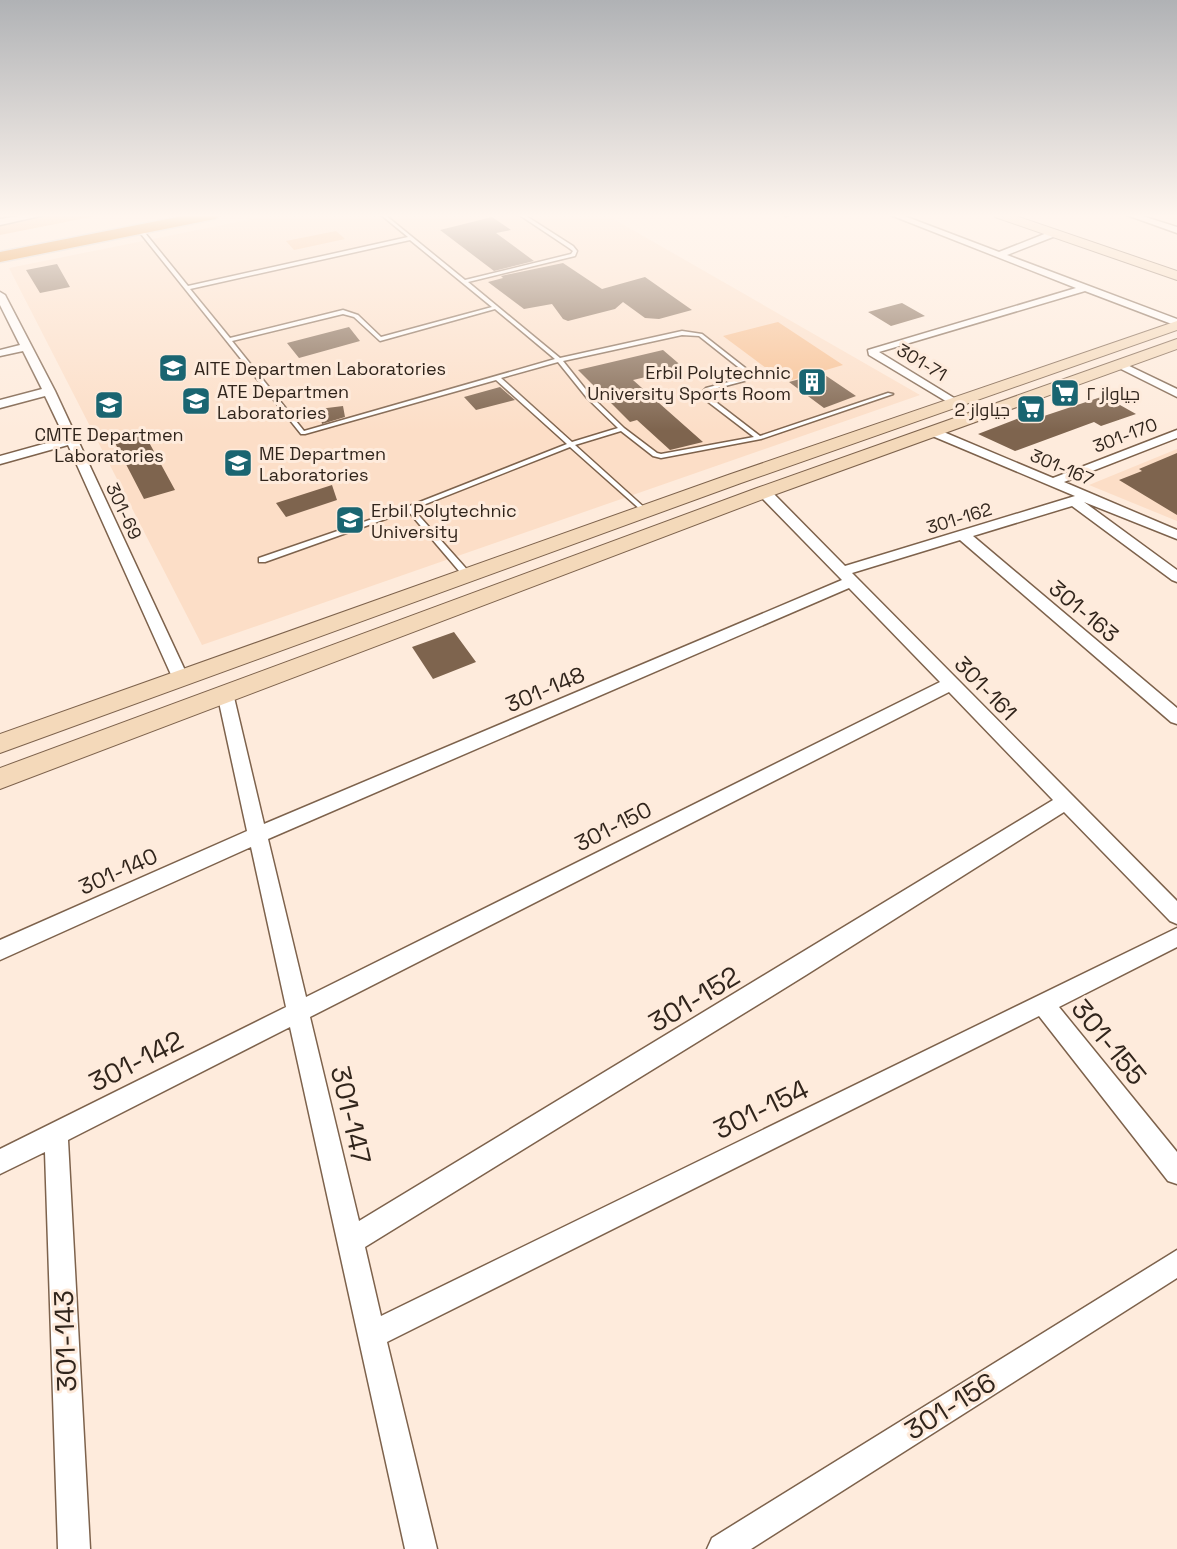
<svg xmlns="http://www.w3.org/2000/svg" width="1177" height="1549" viewBox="0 0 1177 1549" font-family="'Space Grotesk',Cairo,sans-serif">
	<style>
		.built { fill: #fcdec7 }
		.green { fill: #f7bf90 }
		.building { fill: #7e644e }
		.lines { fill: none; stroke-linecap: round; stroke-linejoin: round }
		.lane-casing { stroke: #7d624c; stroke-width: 3 }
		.street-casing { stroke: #7d624c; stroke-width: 3 }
		.secondary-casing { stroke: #7d624c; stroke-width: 2 }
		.highway-casing { stroke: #d6d3d2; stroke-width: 3 }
		.lane { fill: #fff; fill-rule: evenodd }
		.street { fill: #fff; fill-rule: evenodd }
		.secondary { fill: #f4d9ba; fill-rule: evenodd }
		.highway { fill: #db7f19; fill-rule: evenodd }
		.labels { text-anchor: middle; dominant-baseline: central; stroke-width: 6; stroke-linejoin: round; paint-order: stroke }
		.far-street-label { font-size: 18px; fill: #31251c; stroke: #feebdc }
		.far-poi-label { font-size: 18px; fill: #31251c; stroke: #feebdc; text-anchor: start }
		.street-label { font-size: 22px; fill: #31251c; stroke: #feebdc }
		.near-street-label { font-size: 27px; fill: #31251c; stroke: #feebdc }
	</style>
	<rect width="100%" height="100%" fill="#feebdc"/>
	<path class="built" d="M277,214H605L920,395L202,645L9,268Z
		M1177,449V521L1089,485Z"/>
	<path class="green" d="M48,214H106L0,235V223Z
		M336,231L345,239L294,250L286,241Z
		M778,322L843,365L785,382L723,336Z"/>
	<path class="building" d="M492,217L511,230L496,233L534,261L494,271L440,230Z
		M563,263L602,289L645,277L692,310L659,319L645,318L623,302L615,309L568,321L563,319L552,304L524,309L488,282L503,278L501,276Z
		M57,264L70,287L40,293L26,270Z
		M902,303L925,316L891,326L868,312Z
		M349,327L360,341L299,358L287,343Z
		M663,350L684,368L633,380L703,442L670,450L637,420L630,422L578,370Z
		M822,373L856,396L824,408L789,382Z
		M500,387L515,400L476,410L464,397Z
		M1104,396L1136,414L1101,426L1094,422L1015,451L978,434L1037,411L1044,416Z
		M343,406L345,417L322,424L319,409Z
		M145,435L175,490L144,499L115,443Z
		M1177,453V515L1119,480L1142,471L1139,469Z
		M332,485L337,500L286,517L276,503Z
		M454,632L476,662L433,679L412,647Z"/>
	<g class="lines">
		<g class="lane-casing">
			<path id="lane" d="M380,214H384L465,280L571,254L573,251L569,248L518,214H523L573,246L577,251L575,256L468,282L560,358L682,331L702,334L753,374L748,380L710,390L707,393L708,396L760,436L888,393L893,394L761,439L661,458L653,456L621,431L575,445L646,509L647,510L644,512L642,511L570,447L413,509L471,574L472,576L468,578H465L408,511L265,562H259V558L407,507L567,444L496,380L305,434H301L137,229L141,228L188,286L408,237ZM410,240L492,307L381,337L358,315L343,310L230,338L190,289ZM495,309L555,359L304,431L232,341L343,314L354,317L380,341ZM682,335L699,336L747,374L744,378L706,388L701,393L703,398L754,437L661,454L657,453L624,428L591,396L563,361ZM558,362L587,398L618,428L572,442L501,378Z
				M782,214H787L788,215L786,216Z"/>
		</g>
		<g class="street-casing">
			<path id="street" d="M32,214H49L0,225V219Z
				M888,214H899L999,252L1052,231H1058V235L1007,255L1177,319V326L1085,291L879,352L959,401L953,404L949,403L869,355L868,350L1076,288Z
				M1124,214H1136L1177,227V233Z
				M0,292L5,295L55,391L189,679L187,683H175L173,679L68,445L0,464V456L65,438L45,396L0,408V400L42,389L23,351L0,356V350L20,345L0,305Z
				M1121,362L1177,389V397L1117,367L1115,365Z
				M934,428L1053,478L1177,430V438L1064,482L1177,530V539L1084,502L1177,570V582L1172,580L1072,506L973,536L1177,708V724L1171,722L960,540L852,573L1177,901V924L1170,921L1064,812L806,975L365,1247L381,1316L1177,928V947L1059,1007L1177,1152V1184L1168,1181L1039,1016L387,1342L437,1549H405L290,1027L68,1140L90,1549H58L45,1152L0,1174V1149L286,1007L251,847L0,960V940L247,831L217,693L219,689H231L233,693L264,824L842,580L759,495L757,492L759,489H769L845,566L1075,496L930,435L928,432ZM849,588L940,682L306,997L268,839ZM949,692L1053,800L359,1221L310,1017Z
				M1177,1250V1278L751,1549H707L712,1538Z"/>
		</g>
		<g class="secondary-casing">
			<path id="secondary" d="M993,214H1010L1177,271V280L995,217Z
				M1177,321V330L741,483L0,753V734L728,475Z
				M1177,339V349L771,496L0,789V768L757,488Z"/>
		</g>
		<g class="highway-casing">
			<path id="highway" d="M193,214H223L215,219L0,262V252Z"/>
		</g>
		<use href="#lane" class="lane"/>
		<use href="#street" class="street"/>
		<use href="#secondary" class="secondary"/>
		<use href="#highway" class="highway"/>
	</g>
	<linearGradient id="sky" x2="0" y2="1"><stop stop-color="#b0b2b5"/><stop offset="0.5" stop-color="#fff6ef"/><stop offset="1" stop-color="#fff6ef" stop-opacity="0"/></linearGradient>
	<rect width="1177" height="431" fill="url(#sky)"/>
	<defs>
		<g id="university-square" transform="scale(1.5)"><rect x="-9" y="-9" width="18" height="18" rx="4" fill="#1a6571" stroke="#feebdc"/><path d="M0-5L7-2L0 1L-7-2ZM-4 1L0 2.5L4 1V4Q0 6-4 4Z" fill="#fff"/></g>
		<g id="building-square" transform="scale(1.5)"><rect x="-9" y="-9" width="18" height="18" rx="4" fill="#1a6571" stroke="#feebdc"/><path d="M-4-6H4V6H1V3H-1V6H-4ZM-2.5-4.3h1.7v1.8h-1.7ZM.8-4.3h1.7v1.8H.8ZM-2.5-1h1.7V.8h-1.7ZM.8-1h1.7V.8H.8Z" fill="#fff"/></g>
		<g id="supermarket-square" transform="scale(1.5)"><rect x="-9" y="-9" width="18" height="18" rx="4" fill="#1a6571" stroke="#feebdc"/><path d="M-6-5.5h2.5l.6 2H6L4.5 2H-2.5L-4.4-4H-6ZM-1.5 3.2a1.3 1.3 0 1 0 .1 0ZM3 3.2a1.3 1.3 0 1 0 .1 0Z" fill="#fff"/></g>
	</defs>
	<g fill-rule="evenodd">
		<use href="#university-square" x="173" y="368"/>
		<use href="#building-square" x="812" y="382"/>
		<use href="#supermarket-square" x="1065" y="393"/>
		<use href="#university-square" x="196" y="401"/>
		<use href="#university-square" x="109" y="405"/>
		<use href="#supermarket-square" x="1031" y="409"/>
		<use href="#university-square" x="238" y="463"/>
		<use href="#university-square" x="350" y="520"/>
	</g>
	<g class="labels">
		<g class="far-street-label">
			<text transform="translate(922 362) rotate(31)">301-71</text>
			<text transform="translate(1125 435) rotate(-21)">301-170</text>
			<text transform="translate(1062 467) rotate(23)">301-167</text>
			<text transform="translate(124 511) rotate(65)">301-69</text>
			<text transform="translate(959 518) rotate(-17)">301-162</text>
		</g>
		<g class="far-poi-label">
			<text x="194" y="368">AITE Departmen Laboratories</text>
			<text x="791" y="372" text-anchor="end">Erbil Polytechnic<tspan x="791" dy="21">University Sports Room</tspan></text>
			<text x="217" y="391">ATE Departmen<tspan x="217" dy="21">Laboratories</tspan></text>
			<text x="1086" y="393">جیاواز ٢</text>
			<text x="1010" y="409" text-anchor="end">جیاواز 2</text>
			<text x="109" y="434" text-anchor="middle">CMTE Departmen<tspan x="109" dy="21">Laboratories</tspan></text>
			<text x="259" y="453">ME Departmen<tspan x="259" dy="21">Laboratories</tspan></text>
			<text x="371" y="510">Erbil Polytechnic<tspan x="371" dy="21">University</tspan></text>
		</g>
		<g class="street-label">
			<text transform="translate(1084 611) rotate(40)">301-163</text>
			<text transform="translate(986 688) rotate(46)">301-161</text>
			<text transform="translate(545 689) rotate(-23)">301-148</text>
			<text transform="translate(613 826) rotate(-27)">301-150</text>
			<text transform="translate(118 871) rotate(-24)">301-140</text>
		</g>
		<g class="near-street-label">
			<text transform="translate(694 999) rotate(-31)">301-152</text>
			<text transform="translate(1109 1042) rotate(51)">301-155</text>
			<text transform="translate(136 1061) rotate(-27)">301-142</text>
			<text transform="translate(761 1109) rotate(-26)">301-154</text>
			<text transform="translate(351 1115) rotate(77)">301-147</text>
			<text transform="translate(65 1341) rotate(-92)">301-143</text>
			<text transform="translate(950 1406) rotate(-32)">301-156</text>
		</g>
	</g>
</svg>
